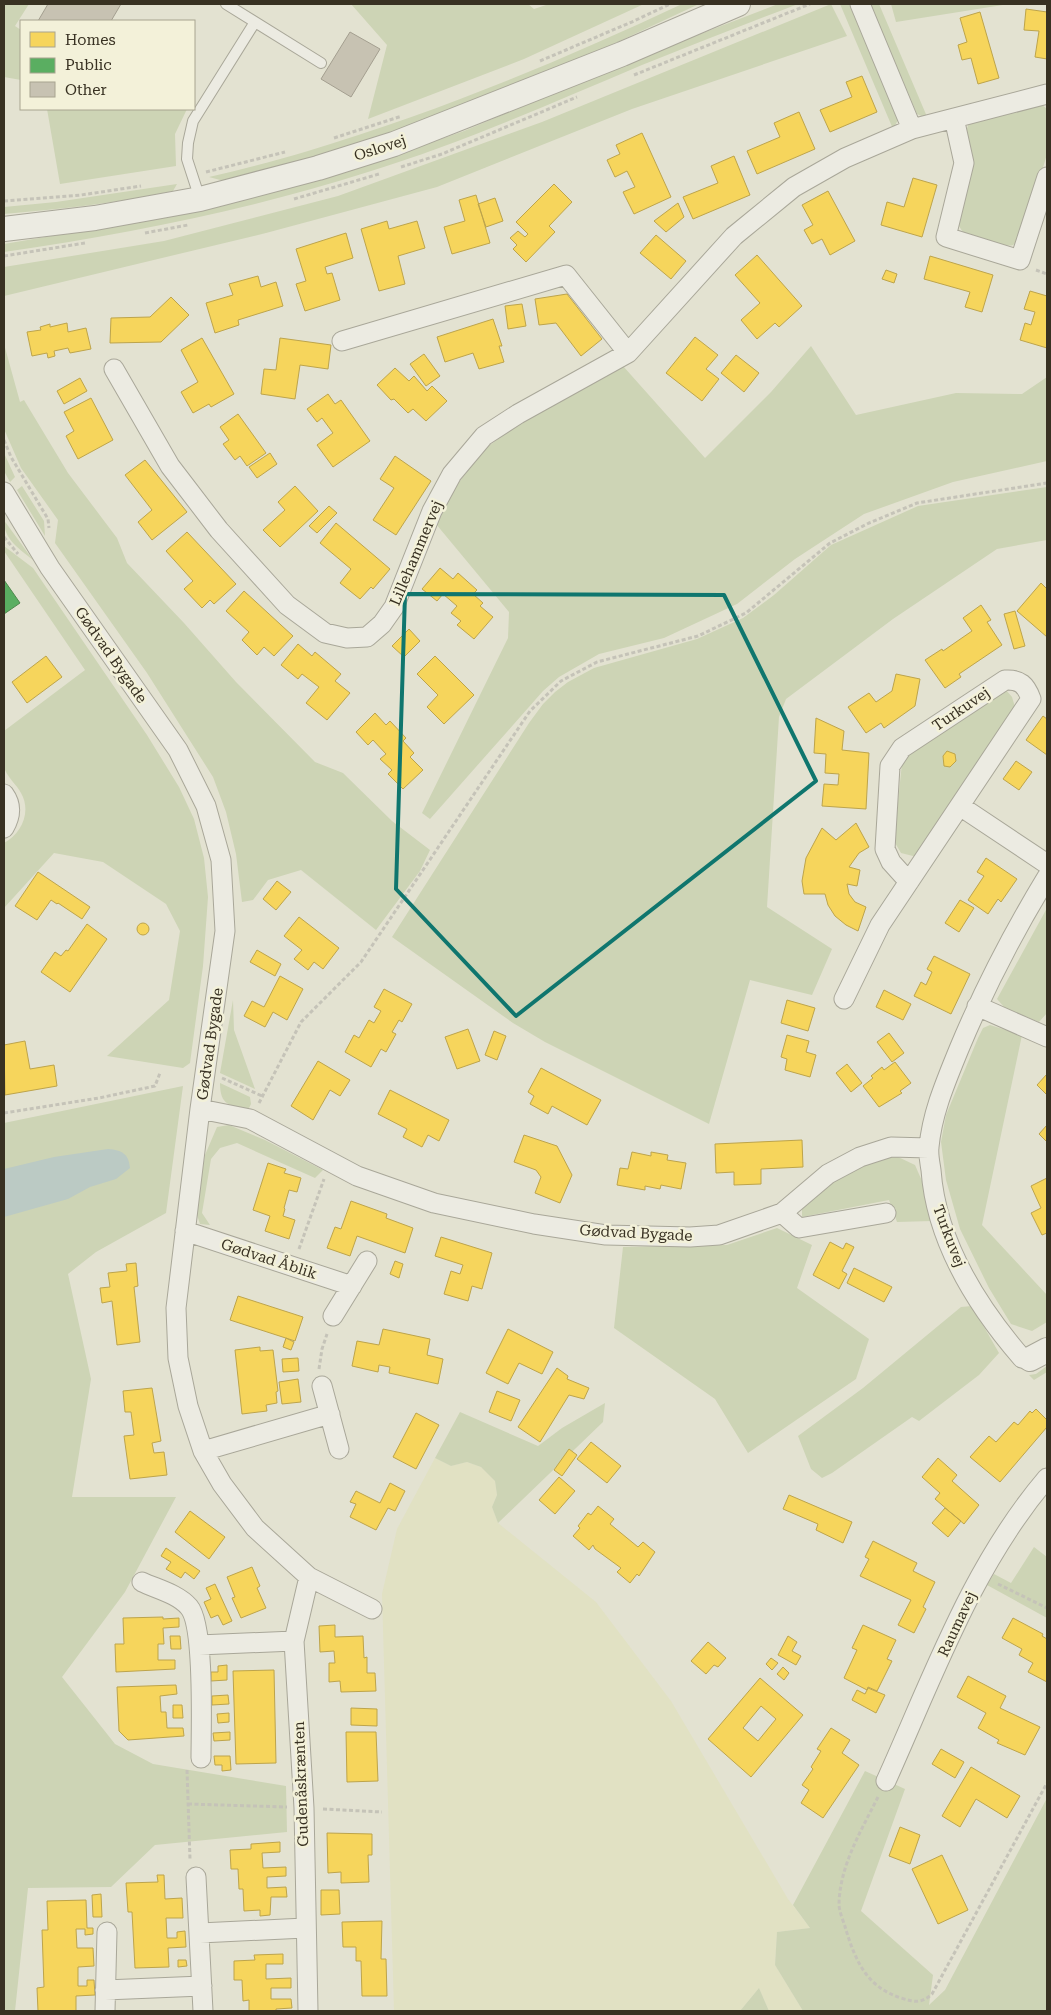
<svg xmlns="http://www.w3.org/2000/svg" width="1051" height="2015" viewBox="0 0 1051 2015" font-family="'Roboto Serif',serif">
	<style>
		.farmland { fill: #e1e1c3 }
		.green { fill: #cdd4b5 }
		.water { fill: #bbcac4 }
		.homes { fill: #f6d55c; stroke: #bda44b; fill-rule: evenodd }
		.public { fill: #5aae61; stroke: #50884e }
		.building { fill: #c7c2b2; stroke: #a49f90 }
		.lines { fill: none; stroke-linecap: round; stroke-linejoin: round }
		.service-casing { stroke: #a9a799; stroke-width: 12 }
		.minor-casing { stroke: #a9a799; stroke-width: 21 }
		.tertiary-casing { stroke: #a9a799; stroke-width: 26 }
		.path { stroke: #c5c3b8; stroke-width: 3; stroke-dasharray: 4 2.5; stroke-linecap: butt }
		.service { stroke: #ecebe2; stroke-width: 10 }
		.minor { stroke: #ecebe2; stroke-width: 19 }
		.tertiary { stroke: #ecebe2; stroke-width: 24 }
		.marked { fill: none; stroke: #0f766e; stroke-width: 4; stroke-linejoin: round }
		.labels { text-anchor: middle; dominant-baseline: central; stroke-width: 5; stroke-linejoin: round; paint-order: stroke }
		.street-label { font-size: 15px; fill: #383122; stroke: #f3f1d9 }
	</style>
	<rect width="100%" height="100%" fill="#e3e2d1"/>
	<path class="farmland" d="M435,1458L451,1466L467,1462L481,1467L495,1481L497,1495L492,1507L498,1523L596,1602L671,1701L788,1899L810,1928L777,1932L775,1965L803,2011H769L759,1988L740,2011H394L382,1594L397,1529Z"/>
	<path class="green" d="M4,4H29L15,26L21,30V80L4,77Z
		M351,4H528L534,9L549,4H644L524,59L368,119L387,45Z
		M682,4H699L566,66L397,132L244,178L224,181L209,177C242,169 275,161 308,151C437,112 561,61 682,4Z
		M778,4H798C746,24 694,44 642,65C552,103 462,143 368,172C249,210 127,234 4,252V244L146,220L302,184L361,167L464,131L656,51Z
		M831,4L847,36L632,109L437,187L266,233L4,296V267L164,241L338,196L542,122Z
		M840,4H849L898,120L893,129Z
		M870,4H879L928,119L917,114Z
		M891,4H1009L896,22Z
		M1041,104L1047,109V154L1025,229C1022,234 1018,242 1013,245C1006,248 972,238 965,234C962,231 960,228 958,224L974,163L966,131L969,123Z
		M47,109H187L175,134L176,166L60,184Z
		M177,184L173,191C117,203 61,209 4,214V207L56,202Z
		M4,344L20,402L24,400L68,473L117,538L127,563L184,623L236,682L315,762L343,773L392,821L430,850L420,871L376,930L301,870L268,880L253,900L242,902L236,854L226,812L213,777L147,673L55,543L58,520L21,468L4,429Z
		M811,346L856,415L956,393L1022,394L1047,377V461L953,482L864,514L795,559L737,604L664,638L599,654L559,677L543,691L430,819L422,813L508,638L509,612L436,524L452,492L482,451L525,419L623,366L705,458L771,392Z
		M4,453L15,477L10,482L4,471Z
		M22,486L44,521L45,536L17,490Z
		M1047,487V540L997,549L893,619L786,699L779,717L767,907L832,949L812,995L750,980L709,1124L545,1042L513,1023L392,937L529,723L543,704L555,692L568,682L594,668L697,639L743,618L774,595L831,545L918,506Z
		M4,521L6,523L33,560C20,549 4,540 4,521Z
		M4,546L33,568L147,735L179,787L194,819L204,858L208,897L203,966L190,1063L183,1068L107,1056L169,1000L180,931L166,904L103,862L54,853L4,908V843C21,834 32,812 21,793C17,785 6,776 4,767C1,757 4,741 4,731L85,670L4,551Z
		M1006,690L1012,697L1015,707L917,857L901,853L894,841L902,763L905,756Z
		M1047,908V1013L1039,1022L1005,1008L997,999Z
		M233,1000L234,1030L255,1089L220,1073Z
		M990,1025L1022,1035L982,1225L1047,1295V1322L1032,1331L1011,1324L989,1288L960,1229L946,1180L941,1142L946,1115L978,1038L983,1028Z
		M220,1083L250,1097L251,1104L248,1110C230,1105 220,1106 220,1083Z
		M183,1086L166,1213L96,1252L68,1274L91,1379L72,1497H176L125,1592L62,1677L115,1744L153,1764L286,1786L287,1832L155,1845L111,1887L28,1888L15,2011H4V1123Z
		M229,1125L265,1140L323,1170L315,1178L237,1143L220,1148L211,1159L202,1213L210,1225L200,1224L196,1212L205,1155L217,1127Z
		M896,1156L915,1165L922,1181L932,1221L897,1222L889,1200L802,1217V1209L838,1177L872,1161Z
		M777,1228L812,1245L797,1288L869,1339L856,1379L748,1453L715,1399L614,1328L623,1247L727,1245Z
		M972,1306L999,1353L979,1375L919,1421L912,1417L832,1473L822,1478L811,1469L798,1436L863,1388L961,1307Z
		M1047,1366V1372L1034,1380L1029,1375L1036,1374Z
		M605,1403L603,1422L498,1523L492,1507L497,1495L495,1481L481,1467L467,1462L451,1466L435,1458L460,1412L538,1446L562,1428Z
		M1034,1547L1047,1557V1618L987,1585L994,1574L1011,1583Z
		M865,1771L905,1789L861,1911L933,1975L929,2005L945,1990L1047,1798V2011H803L775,1965L777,1932L810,1928L793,1905Z
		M759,1988L769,2011H740Z"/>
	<path class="water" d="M108,1149C122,1150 129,1154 130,1168L116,1179L90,1187L68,1199L4,1217V1169L54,1157Z"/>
	<path class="homes" d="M1026,9L1047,12V59L1035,57L1039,31L1024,30Z
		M980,12L999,78L978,84L971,58L962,60L958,45L967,42L960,18Z
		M862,76L877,112L830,132L820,110L852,97L846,82Z
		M799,112L815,149L757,174L747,151L780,137L774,123Z
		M642,133L671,197L634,214L623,192L635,187L627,171L615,177L607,160L620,154L616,145Z
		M734,156L750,195L693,219L683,197L718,183L711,166Z
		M913,178L937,185L922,237L881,225L887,202L904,207Z
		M554,184L572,202L549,226L555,232L526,262L513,249L517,245L510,238L518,231L525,237L528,234L516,222Z
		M828,191L855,241L830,255L822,239L812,244L804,230L813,225L802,205Z
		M476,195L490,243L452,254L444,227L465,221L459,200Z
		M495,198L503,221L486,227L478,204Z
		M678,203L684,217L666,232L654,221Z
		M387,221L389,229L417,221L425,248L398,256L405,284L379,291L361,229Z
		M346,233L353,258L325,267L327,274L332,273L340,300L305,311L296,284L306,281L296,249Z
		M656,235L686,261L671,279L640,253Z
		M757,255L802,306L779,327L775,323L757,339L741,320L760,303L735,275Z
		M930,256L993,275L982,312L965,307L970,292L924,279Z
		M886,270L897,274L894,283L882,279Z
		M258,276L261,287L276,282L283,306L238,320L239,325L215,333L206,303L233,295L229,284Z
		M1030,291L1047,296V348L1020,340L1025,323L1031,325L1035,312L1024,309Z
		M567,294L602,339L581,356L556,323L539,325L535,299Z
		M171,297L189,315L161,342L110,343L111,318L150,317Z
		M522,304L526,326L508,329L505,306Z
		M493,319L502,346H499L504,362L479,369L473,353L445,362L437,337Z
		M67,323L68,332L86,328L91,349L70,353L68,348L54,351L55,356L48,358L47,353L32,356L27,332L41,330L40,327L50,324V327Z
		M695,337L718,355L706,369L719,379L702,401L666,373Z
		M202,338L234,394L211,407L209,404L193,413L181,392L198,382L181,350Z
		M280,338L331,345L328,369L300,365L295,399L261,394L264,369L276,370Z
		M424,354L440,376L426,386L410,364Z
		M736,355L759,373L744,392L721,373Z
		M395,368L409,381L414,376L427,391L432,386L447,401L426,421L413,409L408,413L394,399L391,400L377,385Z
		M80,378L87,391L64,404L57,391Z
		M328,394L335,404L341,400L370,441L333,467L317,445L333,433L322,418L317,422L307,409Z
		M91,398L113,440L78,459L66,436L74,431L64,412Z
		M238,414L266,453L247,466L240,456L235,460L223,444L229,440L220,427Z
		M270,453L277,464L257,478L249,467Z
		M395,456L431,481L396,535L373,520L394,488L380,479Z
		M145,460L187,512L152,540L138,522L152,510L125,475Z
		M295,486L318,511L280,547L263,530L285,510L278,502Z
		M329,506L337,513L317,533L309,526Z
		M336,523L390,569L373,589L371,587L360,599L340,583L351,569L320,543Z
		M187,532L236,584L214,604L210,600L202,608L184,589L193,581L166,551Z
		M440,568L453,579L458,573L477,590L473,594L483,603L480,606L493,617L474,639L457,625L461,621L451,613L457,606L443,594L437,601L422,589Z
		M1041,583L1047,589V637L1017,611Z
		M244,591L293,636L274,656L264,647L257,655L242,640L249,632L226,611Z
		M981,605L991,620L987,622L1002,645L959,674L961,677L945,688L925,660L942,649L943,651L972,631L963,618Z
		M1015,611L1025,646L1014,649L1004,614Z
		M409,629L420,641L404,657L392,646Z
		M298,644L312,656L315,652L341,674L335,681L350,693L327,720L306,703L319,687L302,674L298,679L281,665Z
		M46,656L62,677L27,703L12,682Z
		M435,656L474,695L444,724L427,707L438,695L417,674Z
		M896,674L920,679L915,706L884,728L881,723L866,733L848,707L869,693L876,702L892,691Z
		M375,713L386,725L390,721L406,738L403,741L414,753L410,757L423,770L403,789L388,774L392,770L380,759L386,754L373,740L368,745L356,732Z
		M1043,716L1047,719V755L1026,740Z
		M816,718L844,731L842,750L869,753L866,809L822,806L824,784L838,785L839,774L825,773L826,754L814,753Z
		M947,751L955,754L956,761L950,767L944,766L943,756Z
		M1016,761L1032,772L1019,790L1003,779Z
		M856,823L869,847L859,853L849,867L860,870L857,886L847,884L849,894L855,902L866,907L858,931L846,925L835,916L828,905L825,894H804L802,881L806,858L822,828L836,840Z
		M986,858L1017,879L1001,902L998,899L988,914L968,900L984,876L977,872Z
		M38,872L90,907L82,919L58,903L57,904L51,900L37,920L15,906Z
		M277,881L291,892L276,910L263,899Z
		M960,900L974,908L959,932L945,923Z
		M299,917L339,948L323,969L314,962L308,970L294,959L302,950L284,936Z
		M137 929a6 6 0 1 1 12 0a6 6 0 1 1-12 0Z
		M87,924L107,939L70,992L41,972L55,952L61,956L66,950L68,951Z
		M257,950L281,964L275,976L250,962Z
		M934,956L970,974L951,1014L914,996L921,982L926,985L932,972L927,969Z
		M280,976L303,989L287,1020L273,1012L265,1027L244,1016L252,1001L264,1007Z
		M384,989L412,1004L402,1022L399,1020L392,1032L396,1034L386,1052L381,1049L371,1067L345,1052L354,1035L359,1038L369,1020L374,1023L381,1011L374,1007Z
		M884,990L911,1004L903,1020L876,1007Z
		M787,1000L815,1008L808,1031L781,1023Z
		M468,1029L480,1061L457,1069L445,1037Z
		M494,1031L506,1036L497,1060L485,1055Z
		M889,1033L904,1053L892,1062L877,1042Z
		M787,1035L809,1041L806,1052L816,1055L810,1077L785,1070L787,1059L781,1057Z
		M25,1041L30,1069L54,1065L57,1086L5,1095L4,1045Z
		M318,1061L350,1080L340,1096L330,1090L313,1120L291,1106Z
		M895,1062L911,1083L900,1091L902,1093L879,1107L863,1086L873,1078L871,1076L882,1067L884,1070Z
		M847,1064L862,1083L851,1092L836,1073Z
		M541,1068L601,1100L587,1125L552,1106L548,1114L530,1104L534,1096L528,1092Z
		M1047,1074V1095L1037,1085Z
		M390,1090L449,1120L439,1141L428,1135L422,1147L403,1137L407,1129L378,1114Z
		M1047,1125V1142L1039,1134Z
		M524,1135L557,1146L572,1175L560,1203L535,1193L541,1177L536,1170L514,1162Z
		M802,1140L803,1167L761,1169V1184L734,1185V1172L716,1173L715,1144Z
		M632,1152L651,1156V1152L668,1155L667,1160L686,1163L681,1189L661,1185L660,1189L645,1186V1190L617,1185L620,1168L628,1169Z
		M268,1163L286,1169L284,1173L301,1178L297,1192L289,1190L284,1208L285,1209L283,1216L295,1220L289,1239L265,1231L270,1216L253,1210Z
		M1047,1178V1233L1042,1235L1031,1213L1041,1208L1031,1186Z
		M351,1201L387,1214L386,1218L413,1228L405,1253L357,1236L350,1256L327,1248L335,1227L341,1229Z
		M441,1237L492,1253L482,1289L472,1286L468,1301L444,1294L451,1271L460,1274L463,1265L435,1256Z
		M830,1242L843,1249L846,1243L854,1247L842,1271L847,1274L839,1289L813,1275Z
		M395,1261L403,1264L399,1278L390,1274Z
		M136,1263L138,1286L134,1287L140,1342L117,1345L112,1301L102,1303L100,1288L110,1287L108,1273L127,1271L126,1264Z
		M854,1268L892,1287L884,1302L847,1283Z
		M238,1296L303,1317L295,1341L230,1320Z
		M383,1329L430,1339L427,1355L443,1359L438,1384L389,1373L390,1367L379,1365L378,1372L352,1366L357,1341L379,1345Z
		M508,1329L553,1352L542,1374L519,1363L508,1384L486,1373Z
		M286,1338L294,1342L291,1350L283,1347Z
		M260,1347V1351L273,1350L278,1391L276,1392L277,1403L266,1405L267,1411L242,1414L235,1350Z
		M298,1358L299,1371L283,1372L282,1359Z
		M557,1368L568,1376L567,1379L589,1388L584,1399L569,1395L540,1442L518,1427Z
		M298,1379L301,1402L282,1404L279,1382Z
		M152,1388L161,1441L152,1443L154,1453L164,1452L167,1475L130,1479L124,1436L134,1435L131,1412H125L123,1391Z
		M497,1391L520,1400L511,1421L489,1412Z
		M1036,1409L1047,1420V1427L1000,1482L970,1457L989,1436L996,1442L1014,1422L1018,1425L1030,1411L1032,1413Z
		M416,1413L439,1425L416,1469L393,1457Z
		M591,1442L621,1466L607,1483L577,1459Z
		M569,1449L577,1455L562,1476L554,1470Z
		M938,1458L957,1475L952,1481L979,1505L964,1524L935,1499L940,1493L922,1477Z
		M559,1477L575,1491L555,1514L539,1500Z
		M390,1483L405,1491L395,1511L388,1508L376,1530L350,1517L356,1504L350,1502L356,1491L380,1503Z
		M789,1495L852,1522L843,1543L816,1530L818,1524L783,1509Z
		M598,1506L614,1519L610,1524L638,1547L643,1542L655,1552L639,1576L637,1574L630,1583L617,1572L621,1568L595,1549L593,1545L589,1550L573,1536L580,1528L578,1526L588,1513L591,1515Z
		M945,1508L961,1521L948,1537L932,1523Z
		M190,1511L225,1537L209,1559L175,1532Z
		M873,1541L917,1563L913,1571L935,1582L923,1607L926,1609L914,1633L898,1625L911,1600L860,1576L869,1559L865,1557Z
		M166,1548L200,1571L194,1579L185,1572L181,1578L166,1569L171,1562L161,1556Z
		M252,1567L260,1586L257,1588L266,1608L241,1618L232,1598L235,1597L227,1577Z
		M215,1584L232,1621L223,1625L218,1615L211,1618L204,1602L211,1599L206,1588Z
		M163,1617V1619L179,1618V1627L163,1628L164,1644H158V1660H175V1669L116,1672L115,1644H124L123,1618Z
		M1013,1618L1043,1634L1042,1636L1047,1639V1682L1028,1672L1033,1663L1019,1655L1022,1649L1002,1638Z
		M335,1625V1637L363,1636L364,1658L367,1657V1673H375L376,1691L341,1692L340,1681L329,1682V1663H335L334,1651L320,1652L319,1626Z
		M863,1625L896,1640L887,1659L892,1661L877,1691L868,1687L867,1690L844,1678L857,1650L852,1648Z
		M170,1636H180L181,1649H171Z
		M788,1636L797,1642L792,1651L801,1656L796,1665L778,1655Z
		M708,1642L726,1658L718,1667L714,1665L706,1674L691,1661Z
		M771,1658L778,1663L772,1670L766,1664Z
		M227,1665V1680L211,1681V1672H218V1666Z
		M783,1667L789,1673L784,1680L777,1674Z
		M274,1670L276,1763L236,1764L233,1671Z
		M968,1676L1006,1696L1000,1708L1040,1727L1025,1755L997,1743L999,1740L978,1728L986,1713L957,1697Z
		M760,1678L803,1715L751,1777L708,1739ZM761,1706L776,1719L758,1741L743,1728Z
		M176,1685L177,1694L160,1696L161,1712H166L167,1728H183L184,1736L128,1740L119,1731L117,1687Z
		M868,1688L885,1695L876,1713L852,1700L857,1690L865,1694Z
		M228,1695L229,1704L212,1705V1696Z
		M173,1705H182L183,1718H173Z
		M351,1708L377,1709V1726L351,1725Z
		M229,1713V1722L218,1723L217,1714Z
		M831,1728L850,1740L842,1753L859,1765L823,1818L801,1803L809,1790L802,1785L813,1769L811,1767L821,1751L817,1749Z
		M230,1732V1740L214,1741L213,1733Z
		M346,1732H376L378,1781L347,1782Z
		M941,1749L964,1762L955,1778L932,1764Z
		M214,1756H230L231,1770L222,1771V1765H215Z
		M971,1767L1020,1796L1007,1818L976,1799L960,1827L942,1816Z
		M900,1827L920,1835L910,1864L889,1856Z
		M327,1833L372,1834V1855H368L369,1882L341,1883V1872L328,1873Z
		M280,1842V1852L262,1853L263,1868L286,1867V1876L267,1877V1888L286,1887L287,1897H271L270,1915L260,1916V1910L244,1911L243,1889H239L238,1869H231L230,1850L251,1849V1844Z
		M942,1855L968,1910L938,1924L912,1869Z
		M157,1875H164L165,1899L182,1898L183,1918H166L167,1938H177V1932L185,1931L186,1947L168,1948L169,1967L135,1968L132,1912H128L126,1883L158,1882Z
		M321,1890H339L340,1914L321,1915Z
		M101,1894L102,1917H93L92,1895Z
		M86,1900L87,1928H93V1934L85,1935V1929H76L77,1948H93L94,1966L78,1967V1986H87V1980H94L95,1995L76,1996V2011H38L37,1988L44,1987L42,1930H48L47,1901Z
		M382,1921L381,1959H386L387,1996H362L361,1961H356V1947H343L342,1922Z
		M283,1954V1964H266V1979L291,1978V1988H271V1999H291L292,2008L276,2009V2011H249V2000L243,2001L242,1980H234V1961L255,1960L254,1955Z
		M178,1960H186L187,1966L178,1967Z"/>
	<path class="public" d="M4,580L20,603L4,614Z"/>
	<path class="building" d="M48,4H121L111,21H38Z
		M350,32L380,49L351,97L321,79Z"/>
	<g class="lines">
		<g class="service-casing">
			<path id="service" d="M226,4L321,63
				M200,199L187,159L188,143L193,121L255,22"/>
		</g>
		<g class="minor-casing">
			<path id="minor" d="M860,4L912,129
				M954,118L964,163L946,237L1020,260L1047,177
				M342,341L566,275L628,353
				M114,369L170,466L219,530L287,605L325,633L347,638L367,637L382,624L394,607L432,511L452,474L484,436L518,414L628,353L734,236L794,187L845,158L912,129L1047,94
				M4,492L50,568L178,750L206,806L221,860L225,931L200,1109L250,1119L357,1176L434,1203L534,1224L606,1235L690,1237L719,1235L782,1213L828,1174L860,1157L891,1147L929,1148
				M4,794C12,805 11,816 4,828
				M960,806L1047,864
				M844,999L880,925L1031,699C1026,685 1020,679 1005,680L902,748L890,766L885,849L891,862L909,882
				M977,1006L1047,1037
				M200,1109L176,1308L178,1358L188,1406L203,1451L222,1484L255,1528L309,1577L372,1609
				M782,1213L799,1228L886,1213
				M185,1231L352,1286
				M333,1316L367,1261
				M1030,1359L1022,1358C977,1306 936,1240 931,1170C930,1163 928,1155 929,1147C932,1113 946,1081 959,1049C984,989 1013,933 1047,877
				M322,1386L339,1449
				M203,1451L330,1414
				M142,1582C157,1589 178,1594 189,1607C205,1626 201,1729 201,1758
				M199,1645L294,1641
				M886,1781C933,1677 972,1566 1047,1478
				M196,1877L203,2011
				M200,1933L305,1928
				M105,1990L202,1986
				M105,2011L107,1932
				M308,2011L304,1808L294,1641L309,1577"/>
		</g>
		<g class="tertiary-casing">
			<path id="tertiary" d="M4,229L95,218L200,199L318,168L394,144L622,54L738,4
				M1030,1359L1047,1350"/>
		</g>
		<path class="path" d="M540,61L634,21L670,4
			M634,75L810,4
			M334,138L402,116
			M401,167L442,154L577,97
			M206,172L285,152
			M294,199L379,174
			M4,201L81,195L141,186
			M145,233L188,225
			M4,256L85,243
			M1036,270L1047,274
			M4,440L11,457L48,519L49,528
			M4,537L18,554
			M222,1078L262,1096
			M259,1103L301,1022L361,962L530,711L561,681L597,662L698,636L746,613L830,543L869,523L917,503L1047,483
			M4,1113L99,1098L155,1086L160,1073
			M299,1249L324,1179
			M319,1369L322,1349L327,1334
			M998,1584L1047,1608
			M187,1770L190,1859
			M878,1797C861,1831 840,1865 839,1904C839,1912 844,1922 846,1930C856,1962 867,1987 901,1998C914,2002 921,2004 932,1994L1047,1783
			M188,1804L287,1807
			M323,1809L382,1812"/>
		<use href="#service" class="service"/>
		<use href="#minor" class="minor"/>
		<use href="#tertiary" class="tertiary"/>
	</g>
	<path class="marked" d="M405,594L724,595L816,781L516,1016L396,889Z"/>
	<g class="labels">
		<g class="street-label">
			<text transform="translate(380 148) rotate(-18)">Oslovej</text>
			<text transform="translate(416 553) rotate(-67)">Lillehammervej</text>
			<text transform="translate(111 655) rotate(55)">Gødvad Bygade</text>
			<text transform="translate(961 709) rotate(-34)">Turkuvej</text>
			<text transform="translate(210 1044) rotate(-82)">Gødvad Bygade</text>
			<text transform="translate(636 1233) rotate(3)">Gødvad Bygade</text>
			<text transform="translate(949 1236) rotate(69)">Turkuvej</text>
			<text transform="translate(269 1259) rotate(18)">Gødvad Åblik</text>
			<text transform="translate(957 1624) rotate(-65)">Raumavej</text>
			<text transform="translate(301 1784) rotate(-92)">Gudenåskrænten</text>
		</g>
	</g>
	<rect width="1051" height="2015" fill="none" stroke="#383122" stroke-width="10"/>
	<rect x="20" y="20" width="175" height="90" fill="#f3f1d9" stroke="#a8a490"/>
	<rect x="30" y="32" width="25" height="15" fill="#f6d55c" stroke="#a8a490"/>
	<text x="65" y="45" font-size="15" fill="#383122">Homes</text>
	<rect x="30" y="58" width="25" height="15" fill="#5aae61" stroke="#a8a490"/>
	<text x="65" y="70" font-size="15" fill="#383122">Public</text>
	<rect x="30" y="82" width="25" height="15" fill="#c7c2b2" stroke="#a8a490"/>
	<text x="65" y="95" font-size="15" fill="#383122">Other</text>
</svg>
